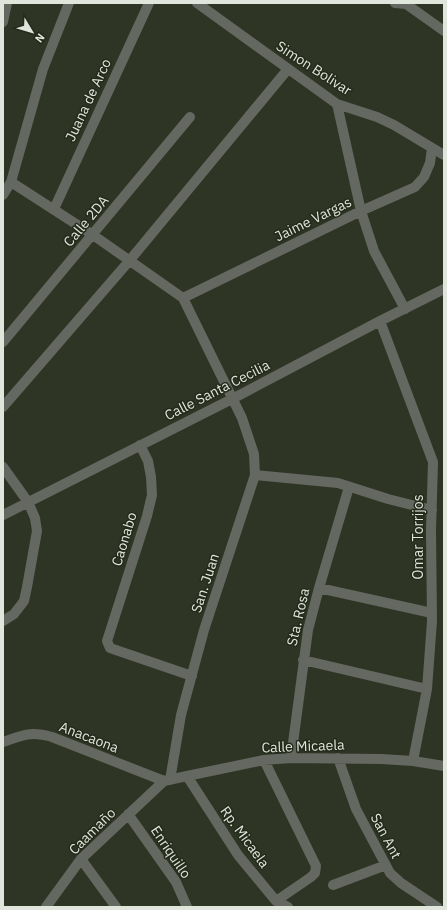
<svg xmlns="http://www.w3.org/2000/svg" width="447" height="910" viewBox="0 0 447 910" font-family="'IBM Plex Sans',sans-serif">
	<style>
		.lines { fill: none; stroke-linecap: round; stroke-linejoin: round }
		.minor { stroke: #646860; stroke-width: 10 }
		.labels { text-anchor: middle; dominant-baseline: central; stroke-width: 3; stroke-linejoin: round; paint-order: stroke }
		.street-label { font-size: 14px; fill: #e1e6dc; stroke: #242b1b }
	</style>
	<rect width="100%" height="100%" fill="#2e3525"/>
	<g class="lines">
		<path class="minor" d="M197,3L337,104L377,117L394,125L444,155
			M395,3L406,4
			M407,3L406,4L444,31
			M3,22L7,3
			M337,104L361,211L374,251L405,309
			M11,182L93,235L183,298L242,418L254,454L255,475L204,630L181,715L170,780
			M3,195L11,182L43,69L69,3
			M54,209L149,3
			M183,298L361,211L415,187L424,177L430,163L432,148
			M380,321L433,462L431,530L432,621L427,689L413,761
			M3,342L190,117
			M3,407L130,260L288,69
			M140,445L148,461L151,477L152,495L147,516L107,641L110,648L192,676
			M3,467L28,502L35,518L37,531L27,587L24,601L14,614L3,621
			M255,475L338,483L388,499L432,510
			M3,515L234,398L380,321L444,289
			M319,588L432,613
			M303,660L427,689
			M3,742C24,735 30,731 52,737L164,781
			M291,758L308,630L319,588L349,487
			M338,758L356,809L390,873L401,883L437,907
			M264,760L316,866L315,873L311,877L276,901
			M187,776L238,855L276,901L288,907
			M128,814L176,882L187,907
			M81,859L116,907
			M333,885L386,865
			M46,907L81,859L164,781L187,776L264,760L291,758L381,759L413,761L444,766"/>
	</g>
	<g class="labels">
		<g class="street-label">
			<text transform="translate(314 68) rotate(33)">Simon Bolivar</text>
			<text transform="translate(88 100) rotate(-65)">Juana de Arco</text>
			<text transform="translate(313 219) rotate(-26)">Jaime Vargas</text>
			<text transform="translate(86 221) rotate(-50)">Calle 2DA</text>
			<text transform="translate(217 390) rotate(-27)">Calle Santa Cecilia</text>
			<text transform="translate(418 537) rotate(-90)">Omar Torrijos</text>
			<text transform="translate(124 539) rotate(-73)">Caonabo</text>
			<text transform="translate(205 583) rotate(-72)">San. Juan</text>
			<text transform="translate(298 617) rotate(-77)">Sta. Rosa</text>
			<text transform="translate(89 737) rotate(21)">Anacaona</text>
			<text transform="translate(303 746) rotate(-2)">Calle Micaela</text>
			<text transform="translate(92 831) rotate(-45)">Caamaño</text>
			<text transform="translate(386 836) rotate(62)">San Ant</text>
			<text transform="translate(245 837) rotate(54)">Rp. Micaela</text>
			<text transform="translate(171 852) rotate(56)">Enriquillo</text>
		</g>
	</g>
	<rect width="447" height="910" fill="none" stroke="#e1e6dc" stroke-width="8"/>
	<g transform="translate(32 32) rotate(128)" stroke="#242b1b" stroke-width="3" paint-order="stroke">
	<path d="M0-3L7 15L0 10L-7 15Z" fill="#e1e6dc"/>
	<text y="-6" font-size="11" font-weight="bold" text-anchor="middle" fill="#e1e6dc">N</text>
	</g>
</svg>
